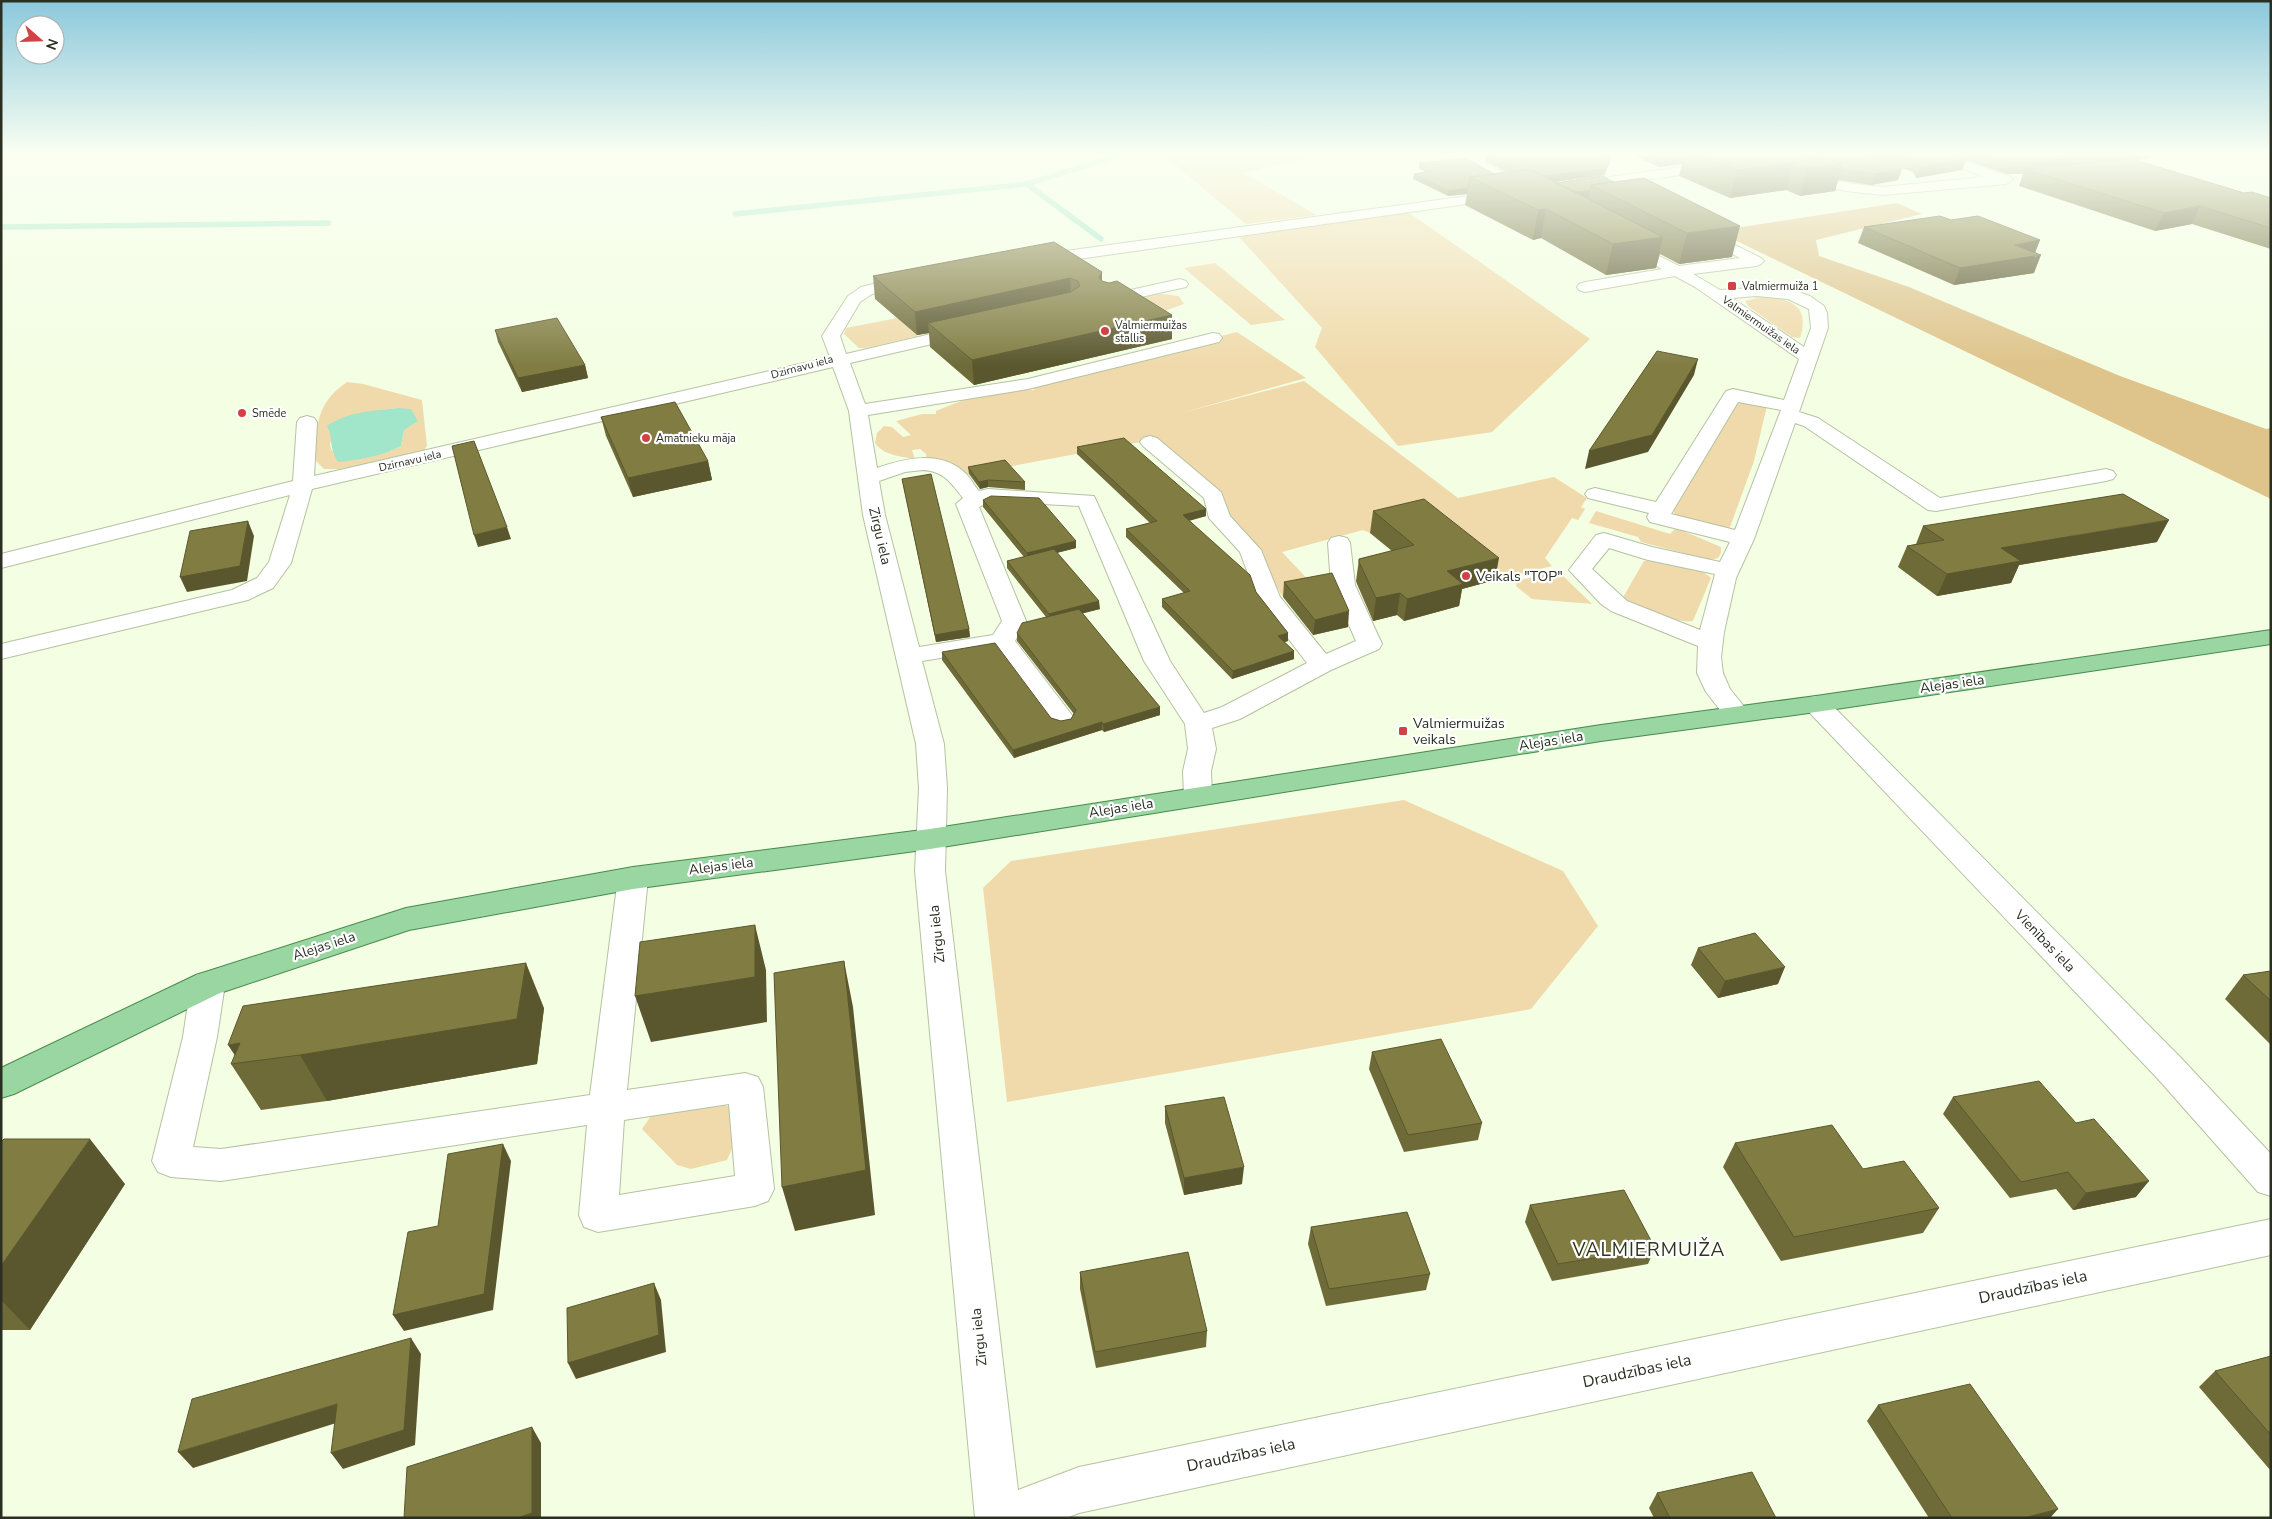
<svg xmlns="http://www.w3.org/2000/svg" width="2272" height="1519" viewBox="0 0 2272 1519" font-family="'Nunito Sans',sans-serif">
	<style>
		.green { fill: #f0daab; fill-rule: evenodd }
		.forest { fill: #dec38a }
		.water { fill: #a1e6ca }
		.lines { fill: none; stroke-linecap: round; stroke-linejoin: round }
		.stream { stroke: #a1e6ca; stroke-width: 5.5 }
		.minor-casing { stroke: #b4c2a1; stroke-width: 2 }
		.major-casing { stroke: #468a4c; stroke-width: 2 }
		.minor { fill: #fff; fill-rule: evenodd }
		.major { fill: #99d6a1; fill-rule: evenodd }
		.wall { fill: #6e6b39 }
		.shaded-wall { fill: #5a572e }
		.building { fill: #807c42; stroke: #5a572e }
		.poi-dot { fill: #d24244; stroke: #fff; stroke-width: 2 }
		.labels { text-anchor: middle; dominant-baseline: central; stroke-width: 4.5; stroke-linejoin: round; paint-order: stroke }
		.far-poi-label { font-size: 11px; fill: #2a2f22; stroke: #fff; text-anchor: start }
		.far-street-label { font-size: 11px; fill: #2a2f22; stroke: #fff }
		.street-label { font-size: 14px; fill: #2a2f22; stroke: #fff }
		.poi-label { font-size: 14px; fill: #2a2f22; stroke: #fff; text-anchor: start }
		.near-street-label { font-size: 16px; fill: #2a2f22; stroke: #fff }
		.near-quarter-label { font-size: 19px; letter-spacing: 1px; fill: #2b361a; stroke: #fff }
	</style>
	<rect width="100%" height="100%" fill="#f3fee3"/>
	<path class="green" d="M1161,153H1336L1243,173L1317,215L1246,224Z
		M1408,212L1590,339L1492,432L1398,446L1315,347L1322,328L1239,237Z
		M1215,263L1285,320L1251,325L1184,268Z
		M1154,293L1179,296L1184,304L1162,312L1136,297Z
		M1765,296C1793,300 1810,307 1800,338L1792,337L1749,307L1745,301Z
		M897,318L918,336L866,348H859L844,334L846,328Z
		M1237,332L1306,378L1181,413L1304,381L1458,498L1554,477L1587,498L1581,507L1585,509L1578,520L1572,518L1545,558L1552,566L1495,580L1420,520L1370,533L1363,530L1282,552L1316,588L1282,596L1256,550L1230,518L1224,498L1181,458L1157,439L964,475L927,460L926,454L920,449L912,450L915,459C902,457 883,455 875,443L877,433L884,426L892,427L903,437L911,435L896,421L922,414H936V411C967,397 1001,388 1035,390L1028,384Z
		M347,382L363,384L422,400L427,446L423,452L339,469H324L316,461C316,426 316,403 347,382ZM398,408L404,430L401,446L391,451H332L330,445L332,436L381,410Z
		M1735,401L1767,406L1754,461L1729,530L1691,522L1675,515L1673,510Z
		M1596,511L1670,534L1676,528L1721,547V553L1718,558L1710,560L1641,542L1638,537L1589,523Z
		M1644,561C1665,561 1695,563 1711,578L1693,621C1679,624 1634,608 1622,599Z
		M1558,571L1592,604L1532,599L1516,586L1517,581Z
		M1404,800L1563,871L1598,926L1531,1009L1007,1102L983,888L1011,861Z
		M718,1104L731,1107L736,1140L727,1160L691,1169L677,1165L642,1129L651,1116Z"/>
	<path class="forest" d="M1897,203L1922,214L1816,240L1819,256L1909,287L2120,376L2266,429L2271,428V499L1716,231Z"/>
	<path class="water" d="M398,408L411,409L418,421L404,430L401,446C383,456 359,460 338,462C328,445 334,440 327,426C349,411 373,411 398,408Z"/>
	<g class="lines">
		<path class="stream" d="M1027,184L1101,239
			M735,214L1027,184L1126,153
			M1,227L328,223"/>
		<g class="minor-casing">
			<path id="minor" d="M1451,153H1467L1535,190L1528,194L1523,193Z
				M1922,153H1941L2011,177L2013,180L2006,184L1882,195L1846,191L1795,180L1793,177L1800,173L1846,183L1882,187L1985,177Z
				M1717,162L1723,166L1722,169L1574,190L1567,186L1574,182Z
				M1504,191L1509,192L1511,195L1509,198L1036,265L1031,263L1028,260L1031,257L1036,255Z
				M1701,228L1761,258L1764,261L1761,264L1756,266L1693,274L1720,290L1769,287L1793,290L1810,296L1824,306L1827,313L1828,328L1799,412L1818,418L1940,498L2106,469L2113,471L2116,475L2113,479L2106,481L1936,511L1928,510L1804,426L1795,423L1754,539L1736,578L1724,632L1721,657L1723,673L1730,689L1750,714L1746,720L1737,722L1728,720L1706,692L1697,673L1698,646L1611,611L1601,604L1569,570L1596,535L1604,533L1652,547L1720,562L1730,542L1650,522L1647,517L1649,513L1588,498L1585,494L1588,490L1595,488L1656,502L1726,391L1733,389L1784,400L1799,359L1695,287L1675,276L1585,292L1579,290L1577,287L1579,284L1585,282L1662,269L1620,246L1618,243L1620,240L1625,239L1679,266L1740,258L1696,235L1694,232ZM1757,296L1788,299L1809,309L1811,328L1804,347L1732,298ZM1738,402L1781,410L1735,530L1671,514ZM1609,548L1648,560L1715,574L1700,630L1627,601L1592,569Z
				M910,275L916,277L918,280L916,283L872,294L860,302L840,336L846,354L965,326L971,327L973,331L971,335L850,363L865,404L1028,379L1213,333L1219,334L1222,338L1219,342L1028,389L868,415L877,468C905,458 941,450 965,473C971,478 974,486 979,491L988,489L1094,496L1170,661L1204,713L1222,707L1307,663L1257,598L1240,552L1209,518L1204,498L1143,446L1140,442L1143,438L1150,436L1157,438L1221,492L1230,516L1261,550L1280,597L1326,654L1356,641L1331,585L1328,543L1331,538L1339,536L1347,538L1350,543L1355,585L1382,644L1379,649L1331,670L1240,719L1212,728L1216,749L1211,771L1212,796L1208,803L1198,805L1188,803L1184,796L1183,771L1188,749L1185,724L1144,661L1079,506L991,501L979,507L1026,621L1015,641L1075,719L1071,725L1062,727L1053,725L996,649L922,661L944,744L947,788L945,871L1018,1490L1079,1467L2271,1219V1255L1079,1513L1066,1518H975L915,871L919,788L916,744L863,515L849,411L833,367L312,489L291,563L273,588L248,600L1,659V644L232,590L257,578L269,562L290,495L1,568V554L293,481L297,422L300,418L307,416L314,418L317,422L314,476L830,357L822,336L848,296L861,287ZM923,470C944,471 951,483 963,498L956,504L1002,621L993,635L919,647L885,515L879,481L905,472Z
				M1180,279L1186,281L1188,284L1186,287L1109,304L1103,302L1101,299L1103,296Z
				M1816,696L1825,698L2182,1059L2271,1154V1196L2258,1192L2158,1079L1807,710L1803,704L1807,698Z
				M633,867L644,871L648,878L627,1090L745,1073L758,1077L763,1087L774,1189L768,1201L755,1206L598,1232L584,1227L579,1215L587,1125L221,1181L171,1177L158,1172L152,1161L183,1037L191,984L196,975L208,972L220,975L225,984L217,1037L193,1147L221,1149L590,1095L618,878L622,871ZM729,1104L735,1176L619,1195L624,1120Z"/>
		</g>
		<g class="major-casing">
			<path id="major" d="M2271,630V644L1816,712L1601,741L930,849L633,889L409,930L220,993L14,1094L1,1098V1068L196,975L406,908L633,867L930,829L1601,725L1816,696Z"/>
		</g>
		<use href="#minor" class="minor"/>
		<use href="#major" class="major"/>
	</g>
	<path class="wall" d="M1486,153H1602L1611,157L1609,164L1604,175L1555,182L1556,183L1602,176L1732,257L1679,264L1660,254L1656,268L1606,275L1541,238L1533,240L1465,205L1467,194L1448,196L1413,179L1414,174L1425,172L1419,168V163L1494,174L1506,172L1485,161L1487,154Z
		M1637,153H2151L2149,158L2136,160L2244,193L2271,198V249L2192,224L2155,231L2019,186L2023,174H2007L1966,160L1962,170L1916,178L1913,172L1867,156L1898,180L1871,185L1838,180L1835,191L1800,196L1786,190L1730,198L1679,176L1682,164L1659,167L1636,156Z
		M1951,220L2040,240L2035,253L2034,273L1954,285L1858,243L1864,227Z
		M1102,272V281L1172,315V339L974,385L930,347L929,333L917,335L875,299L873,276Z
		M495,330L585,365L588,378L522,392L498,342Z
		M601,417L708,461L712,480L633,497L606,436Z
		M1077,447L1206,516L1189,521L1256,592L1288,633V641L1284,642L1294,651V659L1232,679L1162,607V599L1184,593L1126,537V529L1150,523L1077,454Z
		M968,467L1025,482V490L988,487L980,489L969,474Z
		M902,479L969,629L970,637L936,642Z
		M983,500L1076,541V548L1057,553L1100,609L1082,613L1160,707V715L1104,732L1102,730L1014,758L942,660V652L1051,718L1061,721L1071,719L1074,714L1017,641V633L1046,617L1007,568V561L1024,557L983,507Z
		M1373,511L1495,580L1462,589L1459,606L1404,621L1397,615L1373,621L1357,584L1356,581L1359,559L1392,551L1370,533Z
		M1923,526L2157,542L2019,565L2011,583L1937,596L1898,567L1907,546L1916,544Z
		M1284,582L1348,627L1313,635L1283,597Z
		M1698,948L1778,984L1718,998L1691,965Z
		M2271,971V1045L2225,999L2243,975Z
		M544,1008L537,1064L327,1101L261,1110L231,1064Z
		M1372,1052L1482,1123L1478,1140L1404,1152L1369,1069Z
		M1953,1097L2076,1123L2136,1197L2073,1210L2056,1189L2010,1198L1943,1114Z
		M1165,1106L1242,1184L1184,1195L1165,1123Z
		M1,1142L125,1184L30,1330H1Z
		M1735,1143L1863,1169L1939,1208L1923,1233L1781,1261L1723,1167Z
		M1530,1205L1655,1248L1648,1264L1552,1281L1525,1222Z
		M1311,1227L1430,1274L1426,1290L1326,1306L1308,1244Z
		M1080,1272L1207,1331L1206,1347L1096,1368L1080,1289Z
		M2271,1356V1471L2199,1387L2215,1371Z
		M1878,1405L2050,1518H1929L1867,1421Z
		M1657,1493L1776,1518H1654L1649,1508Z"/>
	<path class="shaded-wall" d="M2109,153H2151L2149,158L2036,173L2029,171L2032,163Z
		M1684,154L1682,164L1659,167L1662,157Z
		M1611,157L1609,164L1604,175L1530,185L1532,178Z
		M1966,159L1962,170L1916,178L1919,167Z
		M1794,162L1786,190L1730,198L1737,170Z
		M1843,163L1835,191L1800,196L1808,168Z
		M1902,169L1898,180L1871,185L1875,174Z
		M1468,188L1467,194L1448,196V191Z
		M1590,191L1588,201L1568,193Z
		M2200,206L2192,224L2155,231L2164,213Z
		M1546,209L1541,238L1533,240L1538,210Z
		M1740,226L1732,257L1679,264L1687,233Z
		M1663,237L1656,268L1606,275L1613,244Z
		M2040,240L2033,257L2041,255L2034,273L1954,285L1960,268L2015,245Z
		M1102,272V294L1099,277Z
		M1070,278L1071,301L928,323L929,333L917,335L915,312Z
		M1172,315V339L974,385L972,360Z
		M1698,359L1694,375L1648,452L1585,469L1589,451Z
		M585,365L588,378L522,392L518,378Z
		M708,461L712,480L633,497L628,478Z
		M988,480V487L980,489L979,482Z
		M1206,509V516L1183,522V515Z
		M2169,520L2157,542L2019,565L2011,583L1937,596L1947,574L2001,548Z
		M248,521L254,536L247,581L187,592L180,577Z
		M507,527L511,539L478,547L474,535Z
		M1076,541V548L1027,560V553Z
		M1499,558L1495,580L1462,589L1459,606L1404,621L1407,599L1447,571Z
		M1400,593L1397,615L1373,621L1376,598Z
		M1099,601L1100,609L1050,622L1049,614Z
		M1349,611L1348,627L1313,635L1315,620Z
		M969,629L970,637L936,642L935,635Z
		M1288,633V641L1277,644L1278,636Z
		M1294,651V659L1232,679L1233,671Z
		M1160,707V715L1104,732L1103,724Z
		M1102,722V730L1014,758L1013,750Z
		M755,925L766,970L767,1022L651,1042L635,996Z
		M844,961L853,1007L875,1215L795,1231L782,1187Z
		M526,963L544,1008L537,1064L327,1101L300,1055Z
		M1785,967L1778,984L1718,998L1725,981Z
		M240,1043V1063L228,1045Z
		M90,1139L125,1184L30,1330L1,1300V1266Z
		M503,1144L511,1161L493,1310L404,1331L393,1315Z
		M1244,1167L1242,1184L1184,1195V1178Z
		M2149,1181L2136,1197L2073,1210L2086,1193Z
		M654,1283L661,1300L666,1352L576,1379L568,1363Z
		M411,1338L421,1354L415,1445L343,1469L331,1453Z
		M337,1404L349,1419L193,1468L178,1452Z
		M532,1427L541,1443V1518H517Z
		M2058,1509L2050,1518H2024Z"/>
	<path class="building" d="M1492,153H1602L1611,157L1606,168L1544,176L1529,169L1517,171L1486,154Z
		M1654,153H1684L1662,157Z
		M1698,153H1797L1843,163L1808,168L1794,162L1737,170Z
		M1797,153H1860L1902,169L1875,174L1841,169L1843,163Z
		M1893,153H1950L1966,159L1919,167L1916,161Z
		M1982,153H2109L2032,163H2011Z
		M1466,158L1494,174L1470,177L1468,188L1448,191L1414,174L1434,171L1419,163Z
		M2132,159L2244,193L2252,192L2271,198V228L2200,206L2164,213L2025,169Z
		M1529,169L1663,237L1613,244L1546,209L1538,210L1470,177Z
		M1602,176L1614,182L1591,185L1590,191L1576,192L1556,183Z
		M1644,178L1740,226L1687,233L1591,185Z
		M1940,216L1951,220L1978,216L2040,240L2015,245L2041,255L1960,268L1864,227Z
		M1054,242L1102,272L1099,277L1102,281L1109,283L1117,281L1172,315L972,360L928,323L1071,292L1080,286L1078,281L1070,278L915,312L873,276Z
		M557,318L585,365L518,378L495,330Z
		M1657,351L1698,359L1652,435L1589,451Z
		M675,402L708,461L628,478L601,417Z
		M1124,438L1206,509L1183,515L1250,575L1256,592L1288,633L1278,636L1294,651L1233,671L1162,599L1190,591L1126,529L1157,521L1077,447Z
		M474,441L507,527L474,535L452,446Z
		M1005,460L1025,482L988,480L979,482L968,467Z
		M931,474L969,629L935,635L902,479Z
		M2123,494L2169,520L2001,548L2021,561L1947,574L1907,546L1944,540L1923,526Z
		M991,496L1039,498L1076,541L1027,553L983,500Z
		M1424,499L1499,558L1447,571L1463,584L1407,599L1400,593L1376,598L1359,562V559L1414,545L1373,511Z
		M248,521L240,566L180,577L190,531Z
		M1054,549L1099,601L1049,614L1007,561Z
		M1332,573L1349,611L1315,620L1284,582Z
		M1079,609L1160,707L1103,724L1102,722L1013,750L942,652L995,643L1051,718L1061,721L1071,719L1076,710L1017,633L1022,623Z
		M755,925V977L635,996L640,942Z
		M1755,933L1785,967L1725,981L1698,948Z
		M844,961L866,1170L782,1187L774,973Z
		M526,963L517,1019L300,1055L231,1064L240,1043L228,1045L243,1006Z
		M2271,971V1001L2243,975Z
		M1441,1039L1482,1123L1408,1135L1372,1052Z
		M2039,1081L2076,1123L2094,1119L2149,1181L2086,1193L2068,1172L2021,1182L1953,1097Z
		M1224,1097L1244,1167L1184,1178L1165,1106Z
		M1832,1125L1863,1169L1904,1161L1939,1208L1794,1237L1735,1143Z
		M4,1139H90L1,1266V1142Z
		M503,1144L484,1294L393,1315L408,1232L438,1226L448,1154Z
		M1624,1190L1655,1248L1558,1264L1530,1205Z
		M1407,1212L1430,1274L1329,1289L1311,1227Z
		M1188,1252L1207,1331L1095,1352L1080,1272Z
		M654,1283L659,1335L568,1363L567,1308Z
		M411,1338L404,1430L331,1453L337,1404L178,1452L192,1399Z
		M2271,1356V1435L2215,1371Z
		M1970,1384L2058,1509L2024,1518H1952L1878,1405Z
		M532,1427V1513L517,1518H404L407,1467Z
		M1752,1472L1776,1518H1670L1657,1493Z"/>
	<linearGradient id="sky" x2="0" y2="1"><stop stop-color="#8bc8dc"/><stop offset="0.42" stop-color="#fafff2"/><stop offset="1" stop-color="#fafff2" stop-opacity="0"/></linearGradient>
	<rect width="2272" height="366" fill="url(#sky)"/>
	<g class="poi-dot">
		<rect x="1727" y="281" width="10" height="10" rx="2.5"/>
		<circle cx="1105" cy="331" r="5"/>
		<circle cx="242" cy="413" r="5"/>
		<circle cx="646" cy="438" r="5"/>
		<circle cx="1466" cy="576" r="5"/>
		<rect x="1398" y="726" width="10" height="10" rx="2.5"/>
	</g>
	<g class="labels">
		<g class="far-poi-label">
			<text x="1742" y="286">Valmiermuiža 1</text>
			<text x="1115" y="325">Valmiermuižas<tspan x="1115" dy="13">stallis</tspan></text>
			<text x="252" y="413">Smēde</text>
			<text x="656" y="438">Amatnieku māja</text>
		</g>
		<g class="far-street-label">
			<text transform="translate(1761 325) rotate(35)">Valmiermuižas iela</text>
			<text transform="translate(802 367) rotate(-15)">Dzirnavu iela</text>
			<text transform="translate(410 461) rotate(-13)">Dzirnavu iela</text>
		</g>
		<g class="street-label">
			<text transform="translate(880 536) rotate(77)">Zirgu iela</text>
			<text transform="translate(1952 684) rotate(-8)">Alejas iela</text>
			<text transform="translate(1551 741) rotate(-9)">Alejas iela</text>
			<text transform="translate(1121 808) rotate(-9)">Alejas iela</text>
			<text transform="translate(721 866) rotate(-7)">Alejas iela</text>
			<text transform="translate(937 934) rotate(-96)">Zirgu iela</text>
			<text transform="translate(2045 941) rotate(46)">Vienības iela</text>
			<text transform="translate(324 946) rotate(-18)">Alejas iela</text>
			<text transform="translate(979 1337) rotate(-96)">Zirgu iela</text>
		</g>
		<g class="poi-label">
			<text x="1476" y="576">Veikals "TOP"</text>
			<text x="1413" y="723">Valmiermuižas<tspan x="1413" dy="16">veikals</tspan></text>
		</g>
		<g class="near-street-label">
			<text transform="translate(2033 1287) rotate(-12)">Draudzības iela</text>
			<text transform="translate(1637 1371) rotate(-12)">Draudzības iela</text>
			<text transform="translate(1241 1455) rotate(-12)">Draudzības iela</text>
		</g>
		<g class="near-quarter-label">
			<text x="1649" y="1250">VALMIERMUIŽA</text>
		</g>
	</g>
	<rect width="2272" height="1519" fill="none" stroke="#2a2f22" stroke-width="5"/>
	<g transform="translate(40 40) rotate(110)"><circle r="24" fill="#ffffff" stroke="#aaaca7"/>
	<path d="M0-4L9 19L0 12L-9 19Z" fill="#d24244"/>
	<text y="-8" font-size="14" font-weight="bold" text-anchor="middle" fill="#2a2f22">N</text>
	</g>
</svg>
